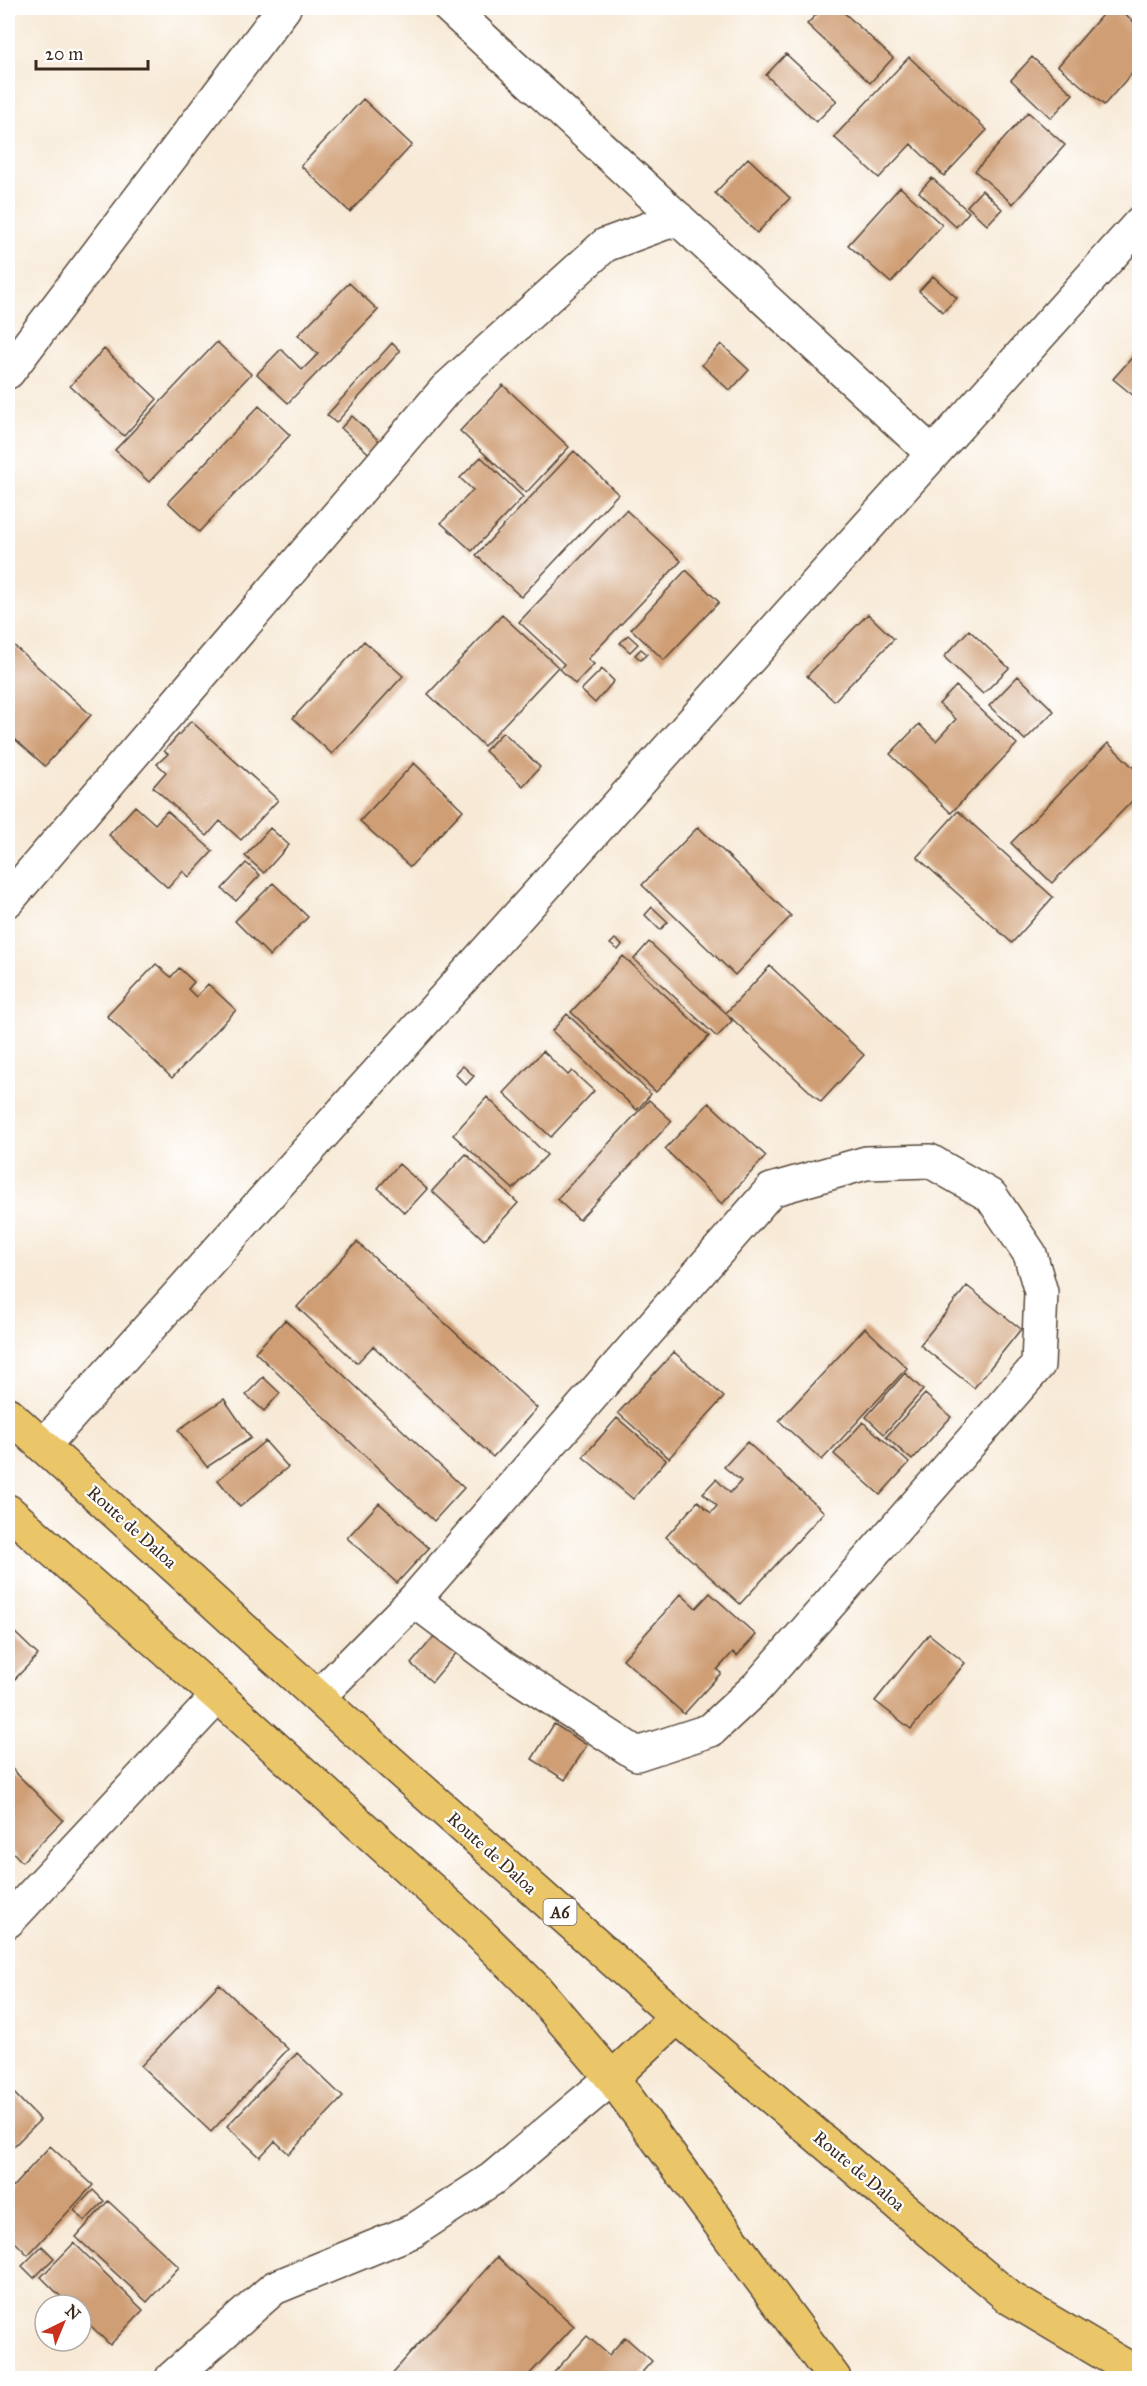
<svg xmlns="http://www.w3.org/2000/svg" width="1147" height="2386" viewBox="0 0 1147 2386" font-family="'IM FELL Great Primer',serif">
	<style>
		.building { fill: #cf9e75 }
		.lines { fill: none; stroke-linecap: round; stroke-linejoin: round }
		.minor-casing { stroke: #574739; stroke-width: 36 }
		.trunk-casing { stroke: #574739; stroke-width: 36 }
		.minor { stroke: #fff; stroke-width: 33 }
		.trunk { stroke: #ebc669; stroke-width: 33 }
		.labels { text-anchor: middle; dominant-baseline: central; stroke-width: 4.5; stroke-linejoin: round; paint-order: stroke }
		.shield { fill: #fff; stroke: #766a62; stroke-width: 1.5 }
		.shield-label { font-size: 16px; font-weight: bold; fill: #3b2a1e }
		.street-label { font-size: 18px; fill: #3b2a1e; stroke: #fff }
	</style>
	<rect width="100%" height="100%" fill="#fff"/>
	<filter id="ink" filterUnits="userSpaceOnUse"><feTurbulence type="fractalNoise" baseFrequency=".0167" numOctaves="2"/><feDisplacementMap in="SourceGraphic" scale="12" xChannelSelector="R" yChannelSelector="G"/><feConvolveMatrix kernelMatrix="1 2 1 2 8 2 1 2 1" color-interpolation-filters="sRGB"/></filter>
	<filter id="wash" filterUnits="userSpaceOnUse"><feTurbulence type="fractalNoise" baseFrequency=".008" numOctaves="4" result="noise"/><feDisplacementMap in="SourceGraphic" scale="24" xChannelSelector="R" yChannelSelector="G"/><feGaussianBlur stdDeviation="1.35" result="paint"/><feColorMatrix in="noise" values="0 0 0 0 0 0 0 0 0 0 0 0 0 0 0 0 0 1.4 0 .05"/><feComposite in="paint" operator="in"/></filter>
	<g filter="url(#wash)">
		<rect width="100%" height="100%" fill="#f7e9d5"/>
		<g id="blocks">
			<path class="building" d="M823,8H839L893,58L870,83L807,24Z
				M1108,8H1117L1140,27V64L1104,105L1058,66Z
				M786,54L837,101L816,122L766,75Z
				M909,57L987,130L944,176L911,144L879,178L834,137Z
				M1032,57L1073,94L1051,118L1011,80Z
				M363,99L412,145L350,212L301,166Z
				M1028,112L1065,145L1013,204L975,171Z
				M748,158L790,198L757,233L715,193Z
				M932,178L969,212L956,227L919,192Z
				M900,187L942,225L891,283L848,245Z
				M982,190L1002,209L987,225L967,206Z
				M933,276L957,298L943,312L919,291Z
				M349,283L378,310L288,403L257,374L281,349L302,370L318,354L298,335Z
				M217,342L251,374L149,482L115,450Z
				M392,343L400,351L336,423L327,415Z
				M721,344L749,370L730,391L702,365Z
				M104,349L157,399L124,436L70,386Z
				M1136,353L1140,356V401L1113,379Z
				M503,385L569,447L526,493L460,431Z
				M259,406L290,435L199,532L168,502Z
				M352,416L388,449L377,461L341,428Z
				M574,451L618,494L521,597L476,555Z
				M481,457L523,497L472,551L441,523L473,490L460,478Z
				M626,510L681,561L588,659L594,664L575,684L560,669L564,664L519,622Z
				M686,570L719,602L664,660L631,629Z
				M868,614L894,639L834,701L807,676Z
				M502,615L558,667L484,746L428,694Z
				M969,630L1009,668L983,694L944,657Z
				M628,635L638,644L630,652L620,643Z
				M364,641L403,676L332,754L293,718Z
				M10,642L91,715L45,766L8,733V645Z
				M641,649L647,654L641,660L635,655Z
				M602,669L614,681L595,703L581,690Z
				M1018,676L1054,711L1025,740L989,706Z
				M956,686L1017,744L951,813L890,754L919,724L936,741L956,719L939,704Z
				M191,721L278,800L241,840L220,821L207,836L153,787L166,772L157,764L168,754L164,751Z
				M503,732L540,767L523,786L485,751Z
				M1108,743L1140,774V793L1052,883L1011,843Z
				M414,763L463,810L410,867L360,821Z
				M135,806L155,824L167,811L213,851L189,877L183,871L168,888L109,835Z
				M958,811L1053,897L1012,943L917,857Z
				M698,827L791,916L735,975L642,885Z
				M270,828L289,845L264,873L245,856Z
				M246,863L260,875L236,901L222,889Z
				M273,883L308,917L270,956L235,921Z
				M652,907L668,922L660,930L645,915Z
				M615,939L622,945L618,950L610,944Z
				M649,942L726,1013L770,966L864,1055L821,1102L727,1014L732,1021L717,1037L634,959Z
				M623,956L709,1036L656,1092L571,1012Z
				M156,964L171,977L179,968L194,982L188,989L196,997L208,984L236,1010L172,1078L107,1016Z
				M567,1014L651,1094L637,1110L552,1031Z
				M543,1051L568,1075L572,1071L594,1091L551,1137L504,1093Z
				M463,1066L474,1076L466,1085L455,1074Z
				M487,1097L547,1155L513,1189L453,1135Z
				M649,1100L672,1121L579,1220L557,1199Z
				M709,1103L766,1156L722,1204L665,1149Z
				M466,1154L518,1203L484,1240L432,1191Z
				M399,1164L427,1189L405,1213L378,1188Z
				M357,1242L537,1408L493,1457L373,1346L357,1363L297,1307Z
				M967,1286L1021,1329L974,1388L920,1345Z
				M285,1320L464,1488L434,1521L255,1352Z
				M865,1328L907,1368L822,1460L779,1421Z
				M674,1352L724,1397L669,1458L618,1413Z
				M905,1373L923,1390L884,1434L866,1417Z
				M263,1377L280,1393L264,1411L246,1395Z
				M925,1394L951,1417L912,1460L886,1437Z
				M224,1399L251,1438L207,1467L178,1430Z
				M617,1418L666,1460L633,1499L583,1457Z
				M863,1422L909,1463L880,1495L834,1454Z
				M265,1441L288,1467L240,1507L218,1480Z
				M747,1442L824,1512L740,1604L666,1537L698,1501L711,1513L717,1506L703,1493L716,1479L730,1493L741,1481L724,1467Z
				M379,1503L429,1548L397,1583L347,1538Z
				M710,1593L756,1635L737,1656L733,1652L717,1670L721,1673L684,1714L623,1659L681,1594L696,1608Z
				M8,1626L38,1655L10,1684L8,1681Z
				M436,1634L457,1652L432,1682L411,1664Z
				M929,1634L965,1663L911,1729L875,1701Z
				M554,1724L587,1745L565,1780L532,1759Z
				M8,1765L63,1820L22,1862L8,1847Z
				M219,1984L288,2049L211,2132L141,2066Z
				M297,2053L343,2097L289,2154L275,2141L260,2157L227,2126Z
				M8,2087L40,2120L8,2152Z
				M50,2146L93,2185L28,2255L8,2235V2192Z
				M93,2190L104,2201L85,2221L74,2210Z
				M108,2201L179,2267L147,2302L76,2237Z
				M74,2243L143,2310L110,2345L81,2316V2305H69L41,2277Z
				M42,2246L54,2258L34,2278L22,2266Z
				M497,2257L574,2326L526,2378H388Z
				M587,2336L609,2355L625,2337L652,2361L637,2378H549Z"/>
		</g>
	</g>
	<g filter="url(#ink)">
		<use href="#blocks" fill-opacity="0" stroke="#574739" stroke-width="1.5"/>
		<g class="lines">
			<g class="minor-casing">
				<path id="minor" d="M450,8L933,454
					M8,372L284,8
					M8,900L446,389L605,245L678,218
					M43,1446L1140,223
					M318,1697L414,1600L503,1667L637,1754L711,1730L757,1687L1038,1365L1041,1292L1030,1254L991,1196L930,1161L866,1163L771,1190L414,1600
					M8,1921L218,1696
					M172,2378L274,2288L413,2231L492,2179L612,2078"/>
			</g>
			<g class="trunk-casing">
				<path id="trunk" d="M8,1414L333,1711L677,2017L862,2174L1010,2298L1140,2375
					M8,1511L218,1696L476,1930L535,1988L612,2078L834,2378
					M612,2078L677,2017"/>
			</g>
			<use href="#minor" class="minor"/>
			<use href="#trunk" class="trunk"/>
		</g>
	</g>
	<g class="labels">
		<rect class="shield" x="543.5" y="1899" width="33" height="26" rx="4.5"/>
		<g class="shield-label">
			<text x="560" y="1912">A6</text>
		</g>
		<g class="street-label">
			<text transform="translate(132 1527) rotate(42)">Route de Daloa</text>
			<text transform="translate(492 1853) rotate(42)">Route de Daloa</text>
			<text transform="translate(859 2171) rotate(40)">Route de Daloa</text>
		</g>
	</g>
	<rect width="1147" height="2386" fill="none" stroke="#fff" stroke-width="30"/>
	<g transform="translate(63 2323) rotate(43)"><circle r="28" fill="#ffffff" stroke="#b1aaa5" stroke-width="1.5"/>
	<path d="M0-4.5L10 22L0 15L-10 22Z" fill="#c8321e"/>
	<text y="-9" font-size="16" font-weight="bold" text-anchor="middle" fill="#3b2a1e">N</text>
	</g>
	<path d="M36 60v9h112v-9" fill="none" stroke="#3b2a1e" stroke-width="3"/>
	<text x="45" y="60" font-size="18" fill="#3b2a1e" stroke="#ffffff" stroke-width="4.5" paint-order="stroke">20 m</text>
</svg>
